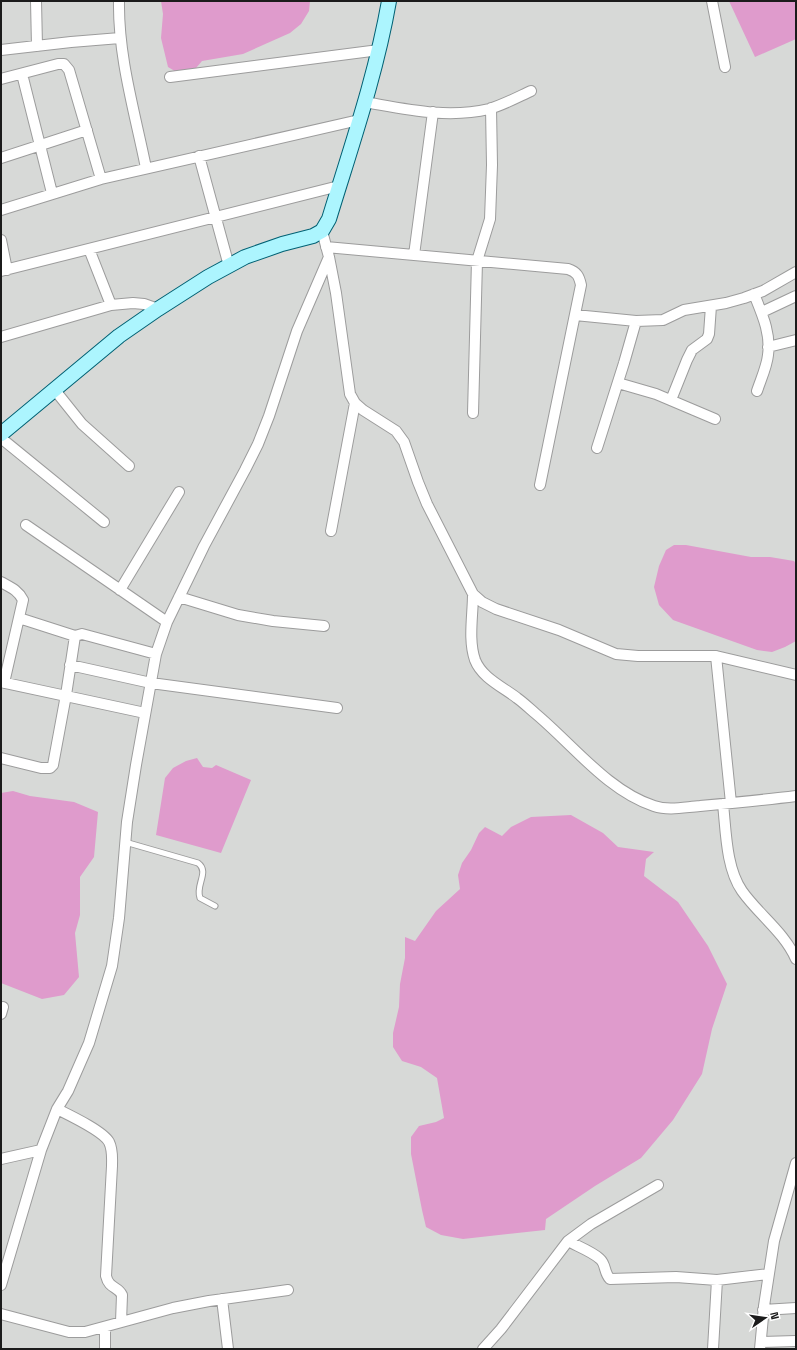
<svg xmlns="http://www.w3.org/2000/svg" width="797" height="1350" viewBox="0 0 797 1350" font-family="'Space Grotesk',sans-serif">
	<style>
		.residential { fill: #d7d9d7 }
		.water { fill: #df9bcc }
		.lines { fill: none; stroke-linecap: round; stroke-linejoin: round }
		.lane-casing { stroke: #9c9c9c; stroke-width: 7 }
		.street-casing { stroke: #9c9c9c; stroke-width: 12 }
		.secondary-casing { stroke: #006073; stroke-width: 16 }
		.lane { stroke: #fff; stroke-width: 5 }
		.street { stroke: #fff; stroke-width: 10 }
		.secondary { stroke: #acf5fe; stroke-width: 14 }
	</style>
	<rect width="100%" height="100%" fill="#dfede9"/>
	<path class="residential" d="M1,1H796V1349H1Z"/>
	<path class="water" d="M161,1H310L309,11L301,24L290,33L243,54L202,61L196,68L178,73L168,67L161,38L163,14Z
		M729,1H796V39L755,57Z
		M674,545H686L751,557H770L794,561L796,564V641L785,647L772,652L757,650L673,620L659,605L654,587L659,566L666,550Z
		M197,758L203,767L212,768L216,765L251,780L221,853L156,835L165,778L173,768L186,761Z
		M13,791L30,796L74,802L98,812L94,857L80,877V915L75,933L79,977L64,995L42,999L1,983V793Z
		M571,815L603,833L618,847L654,852L646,859L644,876L678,902L708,946L727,984L712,1029L702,1074L673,1120L641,1158L595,1186L546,1219L545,1230L463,1239L441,1235L426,1227L422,1210L411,1154V1137L419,1126L436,1122L444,1118L437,1078L421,1067L402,1061L393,1047V1033L399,1007L400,984L405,958V937L415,941L436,911L460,889L458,875L462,863L471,850L479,833L485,827L502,836L511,827L531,817Z"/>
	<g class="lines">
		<g class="lane-casing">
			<path id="lane" d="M125,842L198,863C210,872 195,885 200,898L215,906"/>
		</g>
		<g class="street-casing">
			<path id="street" d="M36,1L37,46
				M119,1C118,57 135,113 146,168
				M712,1L725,67
				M1,50L71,42L120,38
				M22,74L52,193
				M170,77L379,50
				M1,79L58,64H64L69,70L101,179
				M364,102C405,109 447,119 489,109C503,105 518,97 531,91
				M199,156L229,266
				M1,158L87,130
				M1,210L101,179L359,120
				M1,240L7,270
				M326,247L568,269C577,272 579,276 581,285L540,485
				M89,249L111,305
				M414,255L433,112
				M329,257L336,293L350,394L355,403L363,410L396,431L404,442L418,482L427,504L473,594L482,602L496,609L559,630L616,654L638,656H716L796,675
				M1,271L339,186
				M754,294C762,314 771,333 768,355C767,366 761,379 757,391
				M762,312L796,296
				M575,315L636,321L663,320L684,310L726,303L744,298L763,291L796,272
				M1,337L111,305L133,303L144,304L158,309
				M768,347L796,340
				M618,383L656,394L715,419
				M54,389L82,424L129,466
				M671,400L687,360L692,350L707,339L709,334L711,306
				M473,413L477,261L490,219L492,165L491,108
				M1,438L104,522
				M597,448L624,363L636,321
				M26,525L167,622
				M331,531L355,403
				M1,582C10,587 18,590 23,600L4,683
				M120,590L179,492
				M473,594C473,615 468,640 475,660C482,678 503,687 517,698C524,703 530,709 536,714C573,745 608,791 654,806C669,811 685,807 700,806C732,803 764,800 796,796
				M179,597L238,615L273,621L324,626
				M19,618L75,636
				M716,656L731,803
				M70,665L151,683L337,708
				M1,682L145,713
				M1,758L41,768H50L53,765L66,695L75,636L82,634L156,654
				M723,804C726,831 726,868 742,891C759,915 784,932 796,959
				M1,1014L3,1007
				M57,1109C69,1115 103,1131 109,1142C113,1150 112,1158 112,1166L106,1276C109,1289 118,1286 122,1295L121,1322
				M1,1159L41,1150
				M568,1241C577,1246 593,1252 600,1259C606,1264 604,1273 610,1279L676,1277L717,1280L768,1274
				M1,1285L41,1150L57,1109L68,1091L89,1043L112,966L119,918L127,822L136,765L156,654L167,622L204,546L245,470L258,444L269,416L297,331L329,257L322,231
				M222,1299L228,1349
				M763,1310L796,1308
				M1,1314L69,1332H85L173,1308L209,1301L288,1290
				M761,1342L796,1341
				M105,1349V1327
				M483,1349L501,1329L568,1241L591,1224L658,1185
				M713,1349L717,1280
				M760,1349L764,1306L774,1241L796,1163"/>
		</g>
		<g class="secondary-casing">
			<path id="secondary" d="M1,434L119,336L158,309L208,277L245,257L282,244L313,236L322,231L329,219C351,147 376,75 389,1"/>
		</g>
		<use href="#lane" class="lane"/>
		<use href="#street" class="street"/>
		<use href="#secondary" class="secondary"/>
	</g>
	<rect width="797" height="1350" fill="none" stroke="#1b1b1b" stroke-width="4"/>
	<g transform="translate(765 1318) rotate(77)" stroke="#ffffff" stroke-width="3" paint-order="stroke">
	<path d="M0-3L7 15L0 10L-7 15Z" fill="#1b1b1b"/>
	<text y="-6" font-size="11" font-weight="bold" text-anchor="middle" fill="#1b1b1b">N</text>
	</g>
</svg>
